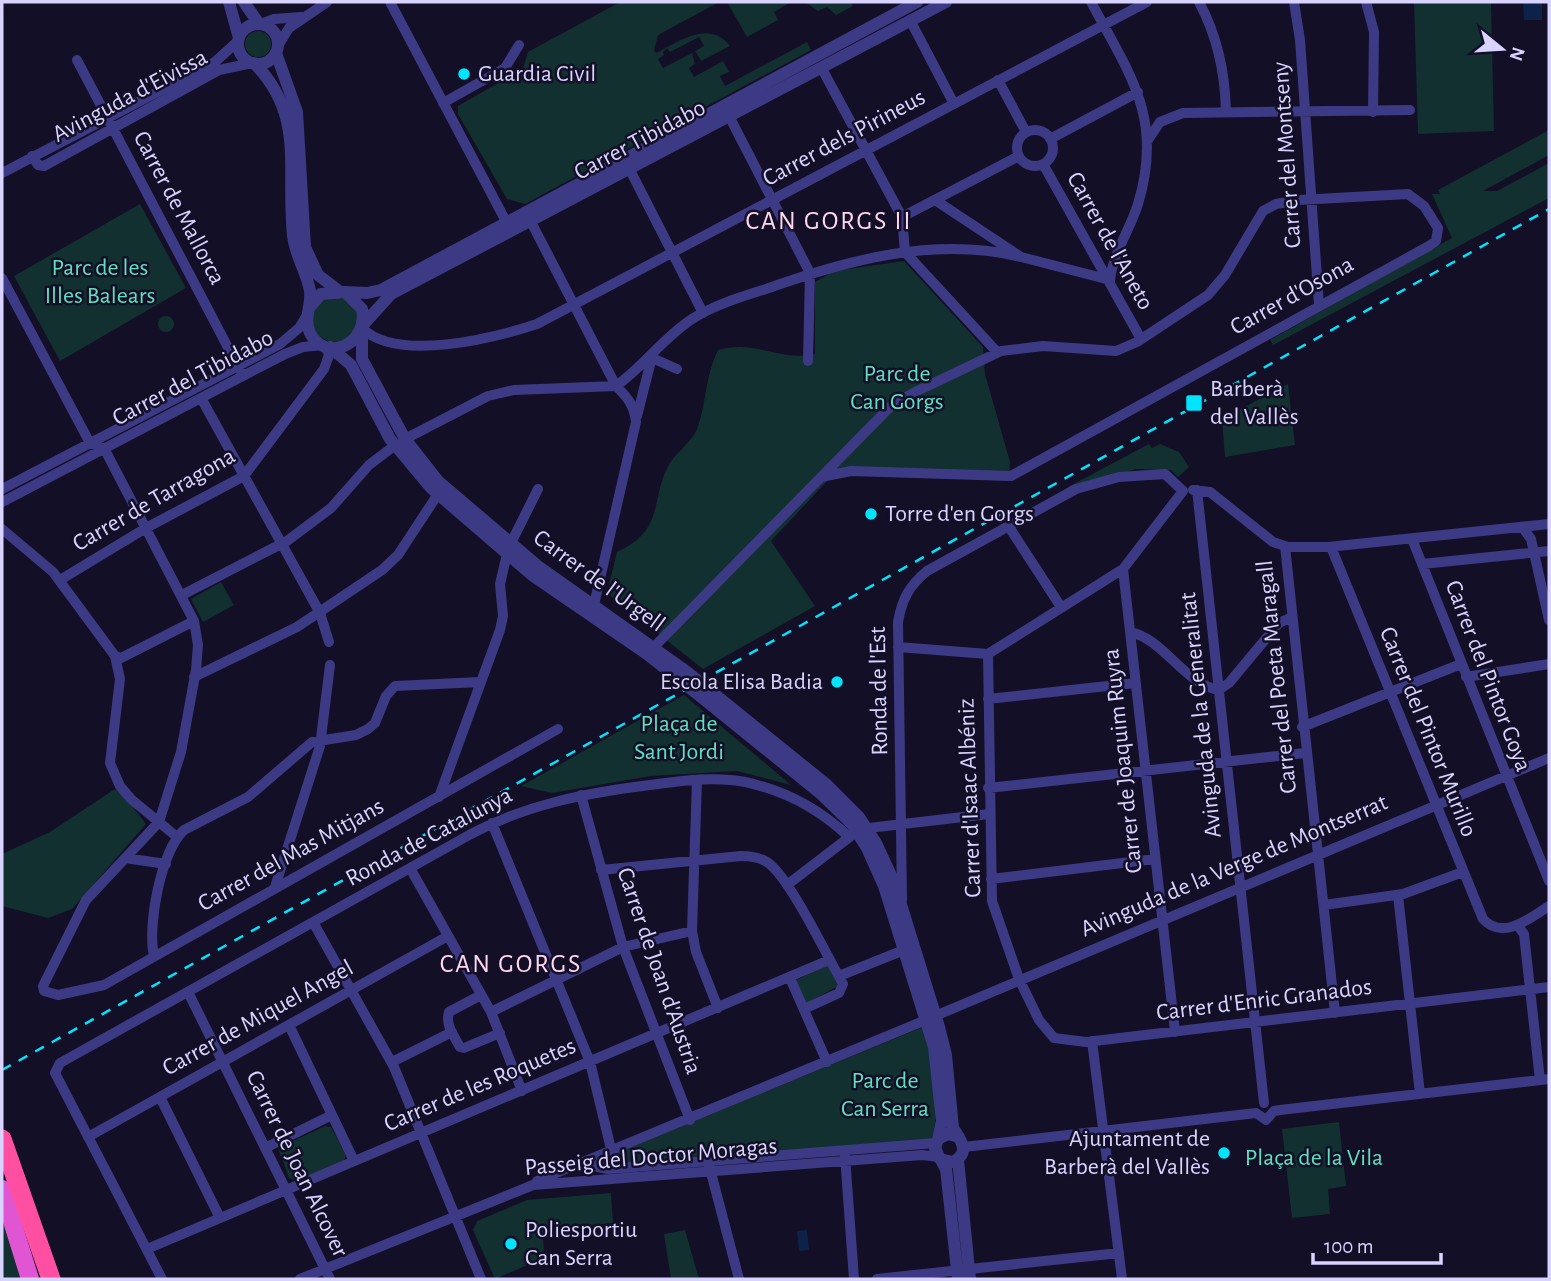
<svg xmlns="http://www.w3.org/2000/svg" width="1551" height="1281" viewBox="0 0 1551 1281" font-family="'Alegreya Sans',sans-serif">
	<style>
		.green { fill: #12302f }
		.water { fill: #0c2248 }
		.lines { fill: none; stroke-linecap: round; stroke-linejoin: round }
		.minor { stroke: #3d3a85; stroke-width: 10 }
		.tertiary { stroke: #3d3a85; stroke-width: 12 }
		.trunk { stroke: #e055d1; stroke-width: 18 }
		.motorway { stroke: #ff4fa3; stroke-width: 19 }
		.rail { stroke: #00e5ff; stroke-width: 2.5; stroke-dasharray: 10 9; stroke-linecap: butt }
		.poi-dot { fill: #00e5ff; stroke: #130f26; stroke-width: 2.5 }
		.labels { text-anchor: middle; dominant-baseline: central; stroke-width: 5; stroke-linejoin: round; paint-order: stroke }
		.poi-label { font-size: 24px; fill: #d9d4ff; stroke: #130f26; text-anchor: start }
		.street-label { font-size: 24px; fill: #d9d4ff; stroke: #130f26 }
		.park-label { font-size: 24px; fill: #5fe0c0; stroke: #130f26 }
		.neighbourhood-label { font-size: 26px; letter-spacing: 2px; fill: #ffd6f0; stroke: #130f26 }
	</style>
	<rect width="100%" height="100%" fill="#130f26"/>
	<path class="green" d="M620,2H719L658,35L654,50L656,53C679,41 710,19 730,46L701,61L695,51L704,46L699,37L670,52L667,48L663,52L664,55L658,59L663,68L692,53L695,64L689,68L694,77L723,61L729,72L720,76L725,86L807,42L811,50L525,204L507,199L458,114V106L500,82L514,80L523,69L528,52Z
		M727,2H791L774,12L778,20L747,37Z
		M805,2H851L853,6L836,15L827,7L818,11Z
		M1414,2H1491L1494,131L1418,134Z
		M245 44a13 13 0 1 1 26 0a13 13 0 1 1-26 0Z
		M1549,130V155L1483,191H1497L1549,163V198L1273,345L1270,340L1452,238L1432,194H1440L1438,190Z
		M140,204L186,288L60,361L14,276Z
		M904,261L983,347L985,374L1010,462L1009,481L855,474L829,479L771,541L815,606L703,669L607,593L617,552C667,529 649,498 670,463C677,451 692,442 697,429C707,402 705,376 718,350C757,339 778,362 815,354V282L834,271Z
		M312 319a23 23 0 1 1 46 0a23 23 0 1 1-46 0Z
		M158 324a8 8 0 1 1 16 0a8 8 0 1 1-16 0Z
		M1288,384L1295,445L1225,457L1222,419Z
		M1149,444L1152,448L1160,444L1179,452L1189,467L1178,477L1171,470L1136,469L1069,490L1068,487Z
		M221,582L234,605L203,622L191,599Z
		M684,695L791,785L737,771L651,776L552,793L521,786Z
		M115,789L136,804L133,807L146,824L72,909L48,918L2,906V854L50,832Z
		M828,965L838,986L805,1004L796,980Z
		M923,1027C932,1061 943,1106 931,1140L602,1165L600,1160Z
		M1339,1122L1346,1186L1328,1189L1330,1214L1292,1218L1282,1129Z
		M325,1126L331,1127L346,1156L343,1162L296,1181L289,1178L278,1148Z
		M611,1193L613,1223L543,1229L544,1258L495,1279L473,1230L477,1221L527,1200Z
		M2,1202L26,1279H2Z
		M685,1230L699,1279H671L664,1234Z"/>
	<path class="water" d="M1523,2H1542V20H1524Z
		M807,1230L809,1250L799,1251L797,1231Z"/>
	<g class="lines">
		<path class="minor" d="M390,2L510,229
			M1091,2C1130,75 1164,118 1138,204C1130,230 1113,253 1110,280
			M1199,2C1218,37 1225,72 1226,111
			M1294,2L1300,40L1319,305
			M1366,2L1374,32L1373,112
			M910,20L954,104
			M261,24L274,19L301,17
			M278,46L289,28L327,2
			M77,60L243,376
			M821,67L902,217L905,252
			M998,80L1026,132
			M443,103L505,68L519,45
			M729,116L810,273L808,361
			M1017 148a18 18 0 1 1 36 0a18 18 0 1 1-36 0Z
			M1050,139L1138,92
			M1148,140L1160,122L1183,113L1410,110
			M32,156L38,165L44,166L219,70L252,63
			M1043,164L1141,339
			M630,170L703,313
			M2,173L215,62L238,41
			M935,200L1021,257L1110,280
			M902,217L1019,156
			M531,222L616,386C628,398 634,405 636,422L594,605
			M905,252L997,352
			M2,278L90,443L104,448L194,621L198,645L196,670L181,752L159,822L86,900L43,986L44,991L58,995L104,985L558,729
			M362,328C397,363 494,338 537,324L1147,2
			M652,358L677,369
			M201,398L320,613L329,642
			M637,416L652,357
			M405,439L488,396L514,390L616,386C644,366 663,338 692,319C714,305 741,297 766,289C847,260 935,236 1021,257
			M2,489L280,344L299,328L307,315
			M1193,490L1210,492L1273,542L1288,547H1328L1549,524
			M1197,490L1264,1103
			M2,502L285,354L303,347L323,345
			M1009,527L1061,607
			M1523,528L1531,539L1549,620
			M2,529L53,572L115,656L120,679L110,763L120,786L131,799L177,837
			M1412,539L1549,881
			M511,543L538,489
			M1285,546L1335,1013
			M1331,547L1483,919C1503,941 1530,918 1549,906
			M1422,564L1549,551
			M1123,569L1175,1032
			M60,580L146,528L244,476L324,369L329,355L326,347
			M182,595L287,541L331,508L369,465L394,446
			M1130,632C1164,639 1184,684 1219,690L1229,683L1279,623L1292,617
			M898,647L988,654L1123,569L1183,491
			M649,652L891,406L913,393L1001,351L1043,346L1116,351L1137,342L1208,295L1225,275L1263,211L1276,204L1299,200L1408,194L1424,206L1438,228L1436,241L1429,246L1011,476L851,471L821,477
			M988,654L992,901L1019,979L1039,1020L1054,1038L1086,1042L1549,987
			M115,656L121,658L194,621
			M194,677L297,627L382,570L398,555L438,494
			M1466,677L1549,664
			M988,699L1135,683
			M1302,727L1461,664
			M697,780L692,931L696,952L718,1008
			M988,788L1305,753
			M581,795L623,947L690,1120
			M439,797L500,630L503,616L500,584L507,554
			M492,823L590,1062L611,1149
			M125,858L166,864
			M410,868L491,1012L522,1091
			M601,870L741,856C750,856 759,857 767,862C789,876 828,958 843,984L839,993L804,1009
			M991,879L1155,859
			M787,885L860,829L989,814
			M275,887L320,746L330,665
			M1398,895L1420,1094
			M902,900L898,622C902,599 909,586 927,571L1076,489L1119,477L1165,474L1183,491
			M1324,905L1403,894L1463,872
			M313,922L394,1067L481,1279
			M1518,926L1524,934L1540,1080
			M154,956C147,926 161,851 184,830L248,797L312,742L356,735L368,729L375,723L386,696L395,686L480,682
			M839,976L904,950
			M790,978L827,1062
			M188,992L330,1279
			M481,995L449,1012C445,1025 454,1036 460,1047L464,1048L500,1033
			M491,1012L623,947L692,931
			M935,1016L1549,758
			M289,1025L354,1161
			M1092,1041L1122,1279
			M392,1062L452,1032
			M160,1097L220,1218
			M1256,1113L1266,1120L1274,1111L1280,1110L1549,1079
			M88,1137L448,936
			M267,1147L332,1115
			M964,1147L1256,1113
			M845,1156L854,1279
			M576,1163L608,1169L936,1143
			M709,1165L739,1279
			M537,1181L926,1020
			M147,1249L829,960
			M162,1279L55,1073L60,1063L471,834C528,804 586,793 650,785C681,781 714,776 745,782C783,790 819,809 848,836
			M300,1279L533,1185L922,1155L939,1157
			M877,1279L1119,1253"/>
		<path class="tertiary" d="M229,2L239,38
			M244,2L259,24
			M238 44a20 20 0 1 1 40 0a20 20 0 1 1-40 0Z
			M276,53L297,112L305,247L318,275L339,291
			M254,63C306,115 286,169 293,235C295,256 307,272 310,291C312,306 303,318 310,333C326,364 369,344 362,309L345,292L321,294L309,308
			M345,292L367,293L381,290L917,2
			M363,325L391,294L946,2
			M362,330V359L405,439L438,481L539,567L687,672L827,785L859,817L876,843L894,882L939,1027L946,1055L953,1128C961,1140 971,1153 953,1162L940,1159L935,1148L938,1139L948,1134L959,1137
			M330,347L351,365L390,439L431,488L532,575L647,654L700,696L820,793L852,824L867,848L884,886L934,1047L942,1121L938,1139
			M941,1160L946,1169L958,1279
			M958,1160L970,1279"/>
		<path class="trunk" d="M2,1189L30,1279"/>
		<path class="motorway" d="M2,1139L51,1279"/>
		<path class="rail" d="M2,1070L1549,209"/>
	</g>
	<g class="poi-dot">
		<circle cx="464" cy="74" r="7"/>
		<rect x="1185" y="394" width="18" height="18" rx="3.5"/>
		<circle cx="871" cy="514" r="7"/>
		<circle cx="837" cy="682" r="7"/>
		<circle cx="1224" cy="1153" r="7"/>
		<circle cx="511" cy="1244" r="7"/>
	</g>
	<g class="labels">
		<g class="poi-label">
			<text x="478" y="74">Guardia Civil</text>
			<text x="1210" y="389">Barberà<tspan x="1210" dy="28">del Vallès</tspan></text>
			<text x="885" y="514">Torre d'en Gorgs</text>
			<text x="823" y="682" text-anchor="end">Escola Elisa Badia</text>
			<text x="1210" y="1139" text-anchor="end">Ajuntament de<tspan x="1210" dy="28">Barberà del Vallès</tspan></text>
			<text x="525" y="1230">Poliesportiu<tspan x="525" dy="28">Can Serra</tspan></text>
		</g>
		<g class="street-label">
			<text transform="translate(130 96) rotate(-28)">Avinguda d'Eivissa</text>
			<text transform="translate(844 138) rotate(-28)">Carrer dels Pirineus</text>
			<text transform="translate(640 140) rotate(-28)">Carrer Tibidabo</text>
			<text transform="translate(1287 155) rotate(-94)">Carrer del Montseny</text>
			<text transform="translate(179 208) rotate(62)">Carrer de Mallorca</text>
			<text transform="translate(1110 241) rotate(61)">Carrer de l'Aneto</text>
			<text transform="translate(1292 296) rotate(-29)">Carrer d'Osona</text>
			<text transform="translate(193 378) rotate(-28)">Carrer del Tibidabo</text>
			<text transform="translate(154 500) rotate(-30)">Carrer de Tarragona</text>
			<text transform="translate(599 581) rotate(36)">Carrer de l'Urgell</text>
			<text transform="translate(1488 676) rotate(69)">Carrer del Pintor Goya</text>
			<text transform="translate(1277 677) rotate(-96)">Carrer del Poeta Maragall</text>
			<text transform="translate(879 691) rotate(-91)">Ronda de l'Est</text>
			<text transform="translate(1201 715) rotate(-96)">Avinguda de la Generalitat</text>
			<text transform="translate(1428 732) rotate(68)">Carrer del Pintor Murillo</text>
			<text transform="translate(1123 761) rotate(-96)">Carrer de Joaquim Ruyra</text>
			<text transform="translate(970 798) rotate(-92)">Carrer d'Isaac Albéniz</text>
			<text transform="translate(429 837) rotate(-28)">Ronda de Catalunya</text>
			<text transform="translate(291 855) rotate(-29)">Carrer del Mas Mitjans</text>
			<text transform="translate(1234 866) rotate(-23)">Avinguda de la Verge de Montserrat</text>
			<text transform="translate(659 971) rotate(71)">Carrer de Joan d'Austria</text>
			<text transform="translate(1264 1000) rotate(-7)">Carrer d'Enric Granados</text>
			<text transform="translate(258 1018) rotate(-29)">Carrer de Miquel Angel</text>
			<text transform="translate(480 1085) rotate(-23)">Carrer de les Roquetes</text>
			<text transform="translate(651 1157) rotate(-5)">Passeig del Doctor Moragas</text>
			<text transform="translate(297 1164) rotate(64)">Carrer de Joan Alcover</text>
		</g>
		<g class="park-label">
			<text x="100" y="268">Parc de les<tspan x="100" dy="28">Illes Balears</tspan></text>
			<text x="897" y="374">Parc de<tspan x="897" dy="28">Can Gorgs</tspan></text>
			<text x="679" y="724">Plaça de<tspan x="679" dy="28">Sant Jordi</tspan></text>
			<text x="885" y="1081">Parc de<tspan x="885" dy="28">Can Serra</tspan></text>
			<text x="1314" y="1158">Plaça de la Vila</text>
		</g>
		<g class="neighbourhood-label">
			<text x="829" y="221">CAN GORGS II</text>
			<text x="511" y="964">CAN GORGS</text>
		</g>
	</g>
	<rect width="1551" height="1281" fill="none" stroke="#d9d4ff" stroke-width="7"/>
	<g transform="translate(1502 49) rotate(108)" stroke="#130f26" stroke-width="5" paint-order="stroke">
	<path d="M0-5L12 26L0 18L-12 26Z" fill="#d9d4ff"/>
	<text y="-10" font-size="19" font-weight="bold" text-anchor="middle" fill="#d9d4ff">N</text>
	</g>
	<path d="M1313 1253v10h128v-10" fill="none" stroke="#d9d4ff" stroke-width="3.5"/>
	<text x="1324" y="1253" font-size="21" fill="#d9d4ff" stroke="#130f26" stroke-width="5" paint-order="stroke">100 m</text>
</svg>
